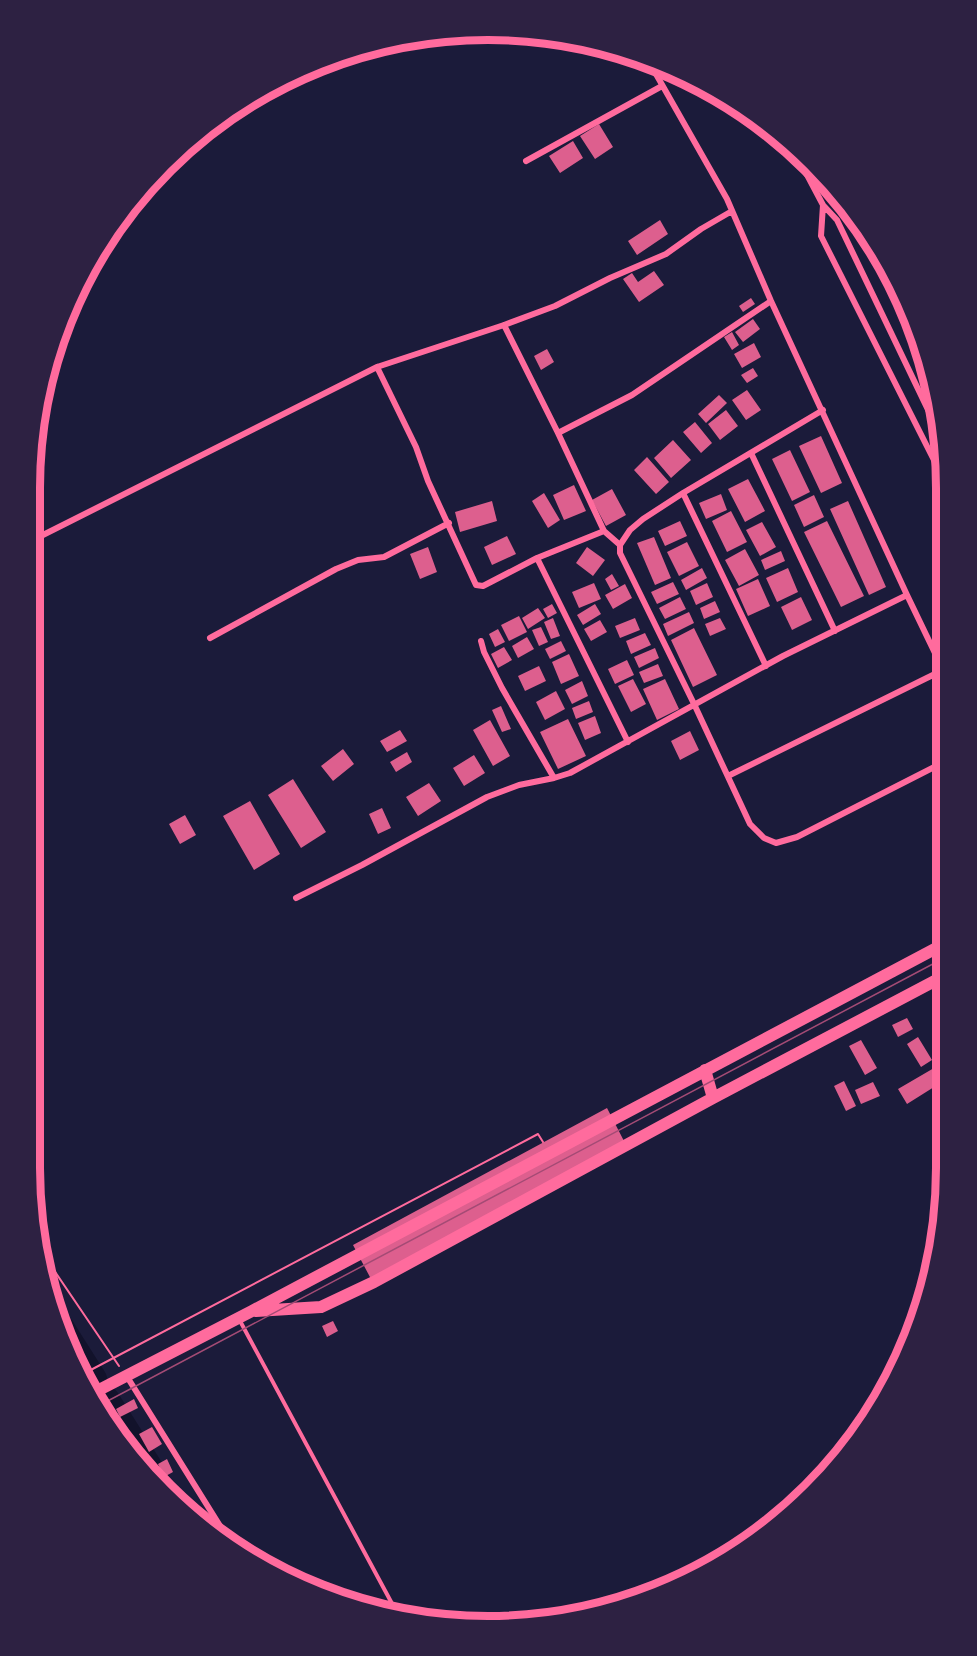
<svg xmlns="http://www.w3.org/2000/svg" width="977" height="1656" viewBox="0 0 977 1656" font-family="'Work Sans',sans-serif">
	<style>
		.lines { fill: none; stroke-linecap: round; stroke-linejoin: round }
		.river { stroke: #12122b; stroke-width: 26 }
		.building { fill: #dd5f8e }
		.path { stroke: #ff6b9d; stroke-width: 2 }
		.service { stroke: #ff6b9d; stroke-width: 4 }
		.minor { stroke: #ff6b9d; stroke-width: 6 }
		.trunk { stroke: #ff6b9d; stroke-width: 12 }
		.tram { stroke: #a44b75; stroke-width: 1.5 }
		.rim { fill: none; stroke: #ff6b9d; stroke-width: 8 }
	</style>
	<rect width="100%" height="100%" fill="#1b1b3a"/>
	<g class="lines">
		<path class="river" d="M61,1327L94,1379
			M107,1400L157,1479"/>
	</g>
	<path class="building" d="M573,38L578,39L589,42L579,48Z
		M599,124L613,147L595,159L580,136Z
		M573,141L583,158L560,173L549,156Z
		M660,220L668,234L637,255L628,241Z
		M654,271L664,285L639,302L623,279L632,273L638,282Z
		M751,298L755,304L743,312L739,306Z
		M753,319L760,329L743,342L735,332Z
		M732,332L739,345L732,350L724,337Z
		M754,343L761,357L742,368L734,354Z
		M547,349L554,362L541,370L534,356Z
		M753,368L758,376L747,383L741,375Z
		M747,390L761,410L746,420L732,400Z
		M719,395L727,403L706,423L698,414Z
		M726,410L738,426L720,440L708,424Z
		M695,422L712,443L701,453L683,432Z
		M821,436L842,483L821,493L799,446Z
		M673,440L691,460L671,478L654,458Z
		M790,450L810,492L792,501L772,459Z
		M647,457L669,482L656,494L634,470Z
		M748,479L765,511L745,522L728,489Z
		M574,485L586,511L564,520L553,495Z
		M612,489L626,515L606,526L592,500Z
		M544,493L560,520L548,528L532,501Z
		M721,494L727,510L706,519L699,503Z
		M814,495L824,517L804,527L794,505Z
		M492,501L497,521L460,532L455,512Z
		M848,501L886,587L869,595L830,509Z
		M731,511L747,542L727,552L712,521Z
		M680,521L687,536L665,546L658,531Z
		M827,521L864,596L841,607L804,532Z
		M762,522L776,547L760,556L746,530Z
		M507,536L516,554L492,565L484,547Z
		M654,537L671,578L655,585L637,543Z
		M687,542L699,566L679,576L667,552Z
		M428,547L437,572L420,579L410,554Z
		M587,547L605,560L593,576L576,563Z
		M745,549L759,575L739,586L725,560Z
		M781,551L785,561L765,570L761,560Z
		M702,568L707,578L686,590L681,580Z
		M788,568L798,592L777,602L766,578Z
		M612,574L619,586L611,590L605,579Z
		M758,579L770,606L748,616L736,589Z
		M673,582L679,594L657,604L651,592Z
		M594,583L601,599L579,608L572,592Z
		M707,583L713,597L696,605L690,591Z
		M625,584L632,598L613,609L605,595Z
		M680,597L686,609L665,619L659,608Z
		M801,597L812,620L792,630L781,607Z
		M715,601L720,612L704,619L700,608Z
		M552,604L557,613L548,618L543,609Z
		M595,604L601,614L583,625L577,615Z
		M538,608L545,618L528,629L522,618Z
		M689,612L694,623L668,636L663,624Z
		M519,616L527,632L509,641L501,625Z
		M553,618L560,636L551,639L544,622Z
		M635,618L640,630L620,638L615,626Z
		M720,618L726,629L710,636L705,624Z
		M600,620L607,632L591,641L584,629Z
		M541,627L548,642L539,646L532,630Z
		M694,628L717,675L693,687L671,640Z
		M498,629L505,642L495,647L489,634Z
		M645,633L651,645L631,654L626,641Z
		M527,637L534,649L518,658L512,646Z
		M561,641L566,651L550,659L545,649Z
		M504,647L512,660L498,668L491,654Z
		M655,648L659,658L639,668L634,657Z
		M569,654L579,676L561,684L552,662Z
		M627,660L634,675L615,684L608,669Z
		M658,664L663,676L644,683L639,672Z
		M539,666L546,681L525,691L518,676Z
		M633,679L646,704L631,712L618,686Z
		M665,679L679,709L657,720L643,689Z
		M582,681L588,696L572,704L565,690Z
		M556,691L565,709L545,720L536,702Z
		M589,701L593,712L576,719L572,708Z
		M501,706L511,729L502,732L492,710Z
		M595,716L601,733L585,740L578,723Z
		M568,719L586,756L558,769L540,732Z
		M490,720L510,756L493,766L473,730Z
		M400,730L407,741L387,752L380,741Z
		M690,731L699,750L680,760L671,741Z
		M343,749L354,764L333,781L321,766Z
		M407,752L412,762L396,772L390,762Z
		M474,755L485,773L464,786L453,768Z
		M293,779L326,832L301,848L268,795Z
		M429,783L441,801L418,816L406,797Z
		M250,801L280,854L254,870L223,816Z
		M382,808L391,828L378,834L369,814Z
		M185,815L196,835L180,844L169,824Z
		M907,1018L913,1029L898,1037L892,1025Z
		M918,1037L932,1060L921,1067L907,1044Z
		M861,1040L877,1068L865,1075L849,1046Z
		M934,1068L942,1082L907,1104L898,1089Z
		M844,1081L856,1106L846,1111L834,1086Z
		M873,1082L880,1096L861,1104L855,1090Z
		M607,1108L625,1143L371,1279L353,1245Z
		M333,1321L338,1331L327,1337L322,1326Z
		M134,1399L138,1408L120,1417L116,1409Z
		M152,1427L162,1444L149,1452L139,1434Z
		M130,1440L138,1453L134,1456L123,1444Z
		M167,1459L173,1472L164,1477L158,1464Z"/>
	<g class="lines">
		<path class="path" d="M45,1257L119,1366
			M85,1373L538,1134L543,1142"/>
		<path class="service" d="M239,1319L396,1611"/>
		<path class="minor" d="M648,60L727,199L771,301L907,595L946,676
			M796,154L823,205L837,220L942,439
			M526,161L662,86
			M823,205L821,236L946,484
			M504,325L558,433L604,531
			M377,367L416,447L428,481L476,585L483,586L537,558L604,531L620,545
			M823,410L683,493L643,519L630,530L620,545V553L695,706L750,824L764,838L776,843L797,837L946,761
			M558,433L632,395L771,301
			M751,453L835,631
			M683,493L766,666
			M31,541L377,367L504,325L555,306L610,278L666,254L701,229L732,211
			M537,558L628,742
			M210,638L336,569L358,560L384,557L449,523
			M481,641L484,652L502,688L554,778
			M728,776L943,670
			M296,898L362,865L487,797L519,785L554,778L570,773L783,656L907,595
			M126,1375L230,1542"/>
		<path class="trunk" d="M705,1070L713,1098
			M256,1311L321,1307L374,1282L713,1098L946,975
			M95,1392L252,1311L946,943"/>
		<path class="tram" d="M102,1404L946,957"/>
	</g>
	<path d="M0 0H977V1656H0ZM488 40H488A448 448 0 0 1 936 488V1168A448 448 0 0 1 488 1616H488A448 448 0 0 1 40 1168V488A448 448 0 0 1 488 40Z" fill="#2d2142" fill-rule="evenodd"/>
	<path class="rim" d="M488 40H488A448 448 0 0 1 936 488V1168A448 448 0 0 1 488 1616H488A448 448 0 0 1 40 1168V488A448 448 0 0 1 488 40Z"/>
</svg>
